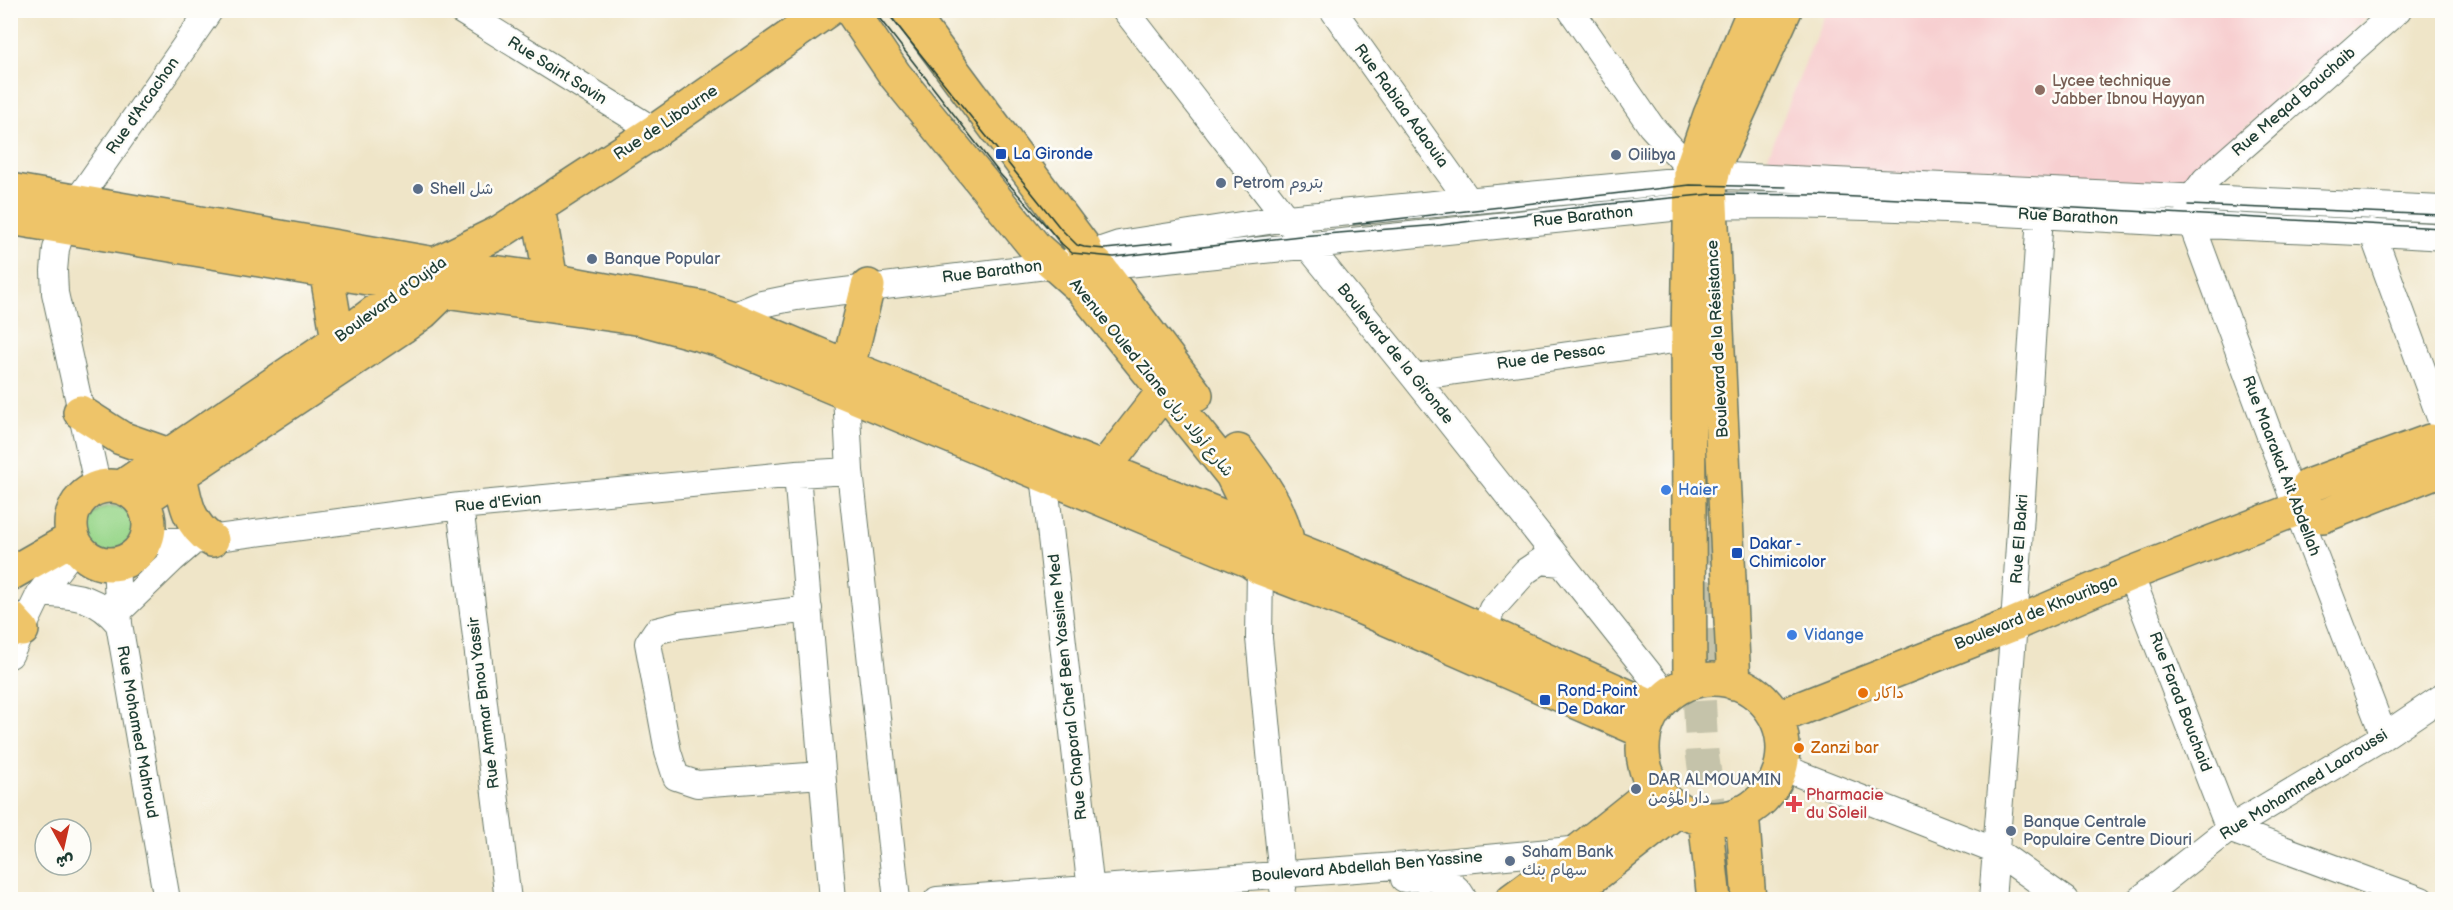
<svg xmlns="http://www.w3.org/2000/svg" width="2453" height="910" viewBox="0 0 2453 910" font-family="'Balsamiq Sans','Playpen Sans Arabic',sans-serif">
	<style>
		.built { fill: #f7cfd0 }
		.green { fill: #99d78b; stroke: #5c8a60; stroke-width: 1.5 }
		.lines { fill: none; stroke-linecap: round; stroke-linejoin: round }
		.major-tunnel { stroke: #c5c3aa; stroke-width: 33; stroke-dasharray: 33 16; stroke-linecap: butt }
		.minor-casing { stroke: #687868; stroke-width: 28 }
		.major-casing { stroke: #687868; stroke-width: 36 }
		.minor { stroke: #fff; stroke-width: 26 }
		.major { stroke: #eec469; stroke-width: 33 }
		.tram { stroke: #1f3d34; stroke-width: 1.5 }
		.education-dot { fill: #8d6e63; stroke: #fdfcf7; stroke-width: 2 }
		.transit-dot { fill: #1a4fb4; stroke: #fdfcf7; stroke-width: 2 }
		.service-dot { fill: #5c6f8a; stroke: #fdfcf7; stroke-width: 2 }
		.shop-dot { fill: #3f7fe0; stroke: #fdfcf7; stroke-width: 2 }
		.food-dot { fill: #e8710a; stroke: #fdfcf7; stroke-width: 2 }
		.health-dot { fill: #e0444e; stroke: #fdfcf7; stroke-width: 2 }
		.labels { text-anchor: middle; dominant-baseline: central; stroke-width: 5; stroke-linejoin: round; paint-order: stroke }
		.street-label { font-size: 16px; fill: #1f3d34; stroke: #fdfcf7 }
		.education-label { font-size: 16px; fill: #785e54; stroke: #fdfcf7; text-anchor: start }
		.transit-label { font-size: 16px; fill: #164399; stroke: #fdfcf7; text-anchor: start }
		.service-label { font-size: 16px; fill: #4e5e75; stroke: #fdfcf7; text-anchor: start }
		.shop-label { font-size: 16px; fill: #366cbe; stroke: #fdfcf7; text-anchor: start }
		.food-label { font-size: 16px; fill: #c56008; stroke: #fdfcf7; text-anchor: start }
		.health-label { font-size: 16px; fill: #be3a42; stroke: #fdfcf7; text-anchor: start }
	</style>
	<rect width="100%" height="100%" fill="#fdfcf7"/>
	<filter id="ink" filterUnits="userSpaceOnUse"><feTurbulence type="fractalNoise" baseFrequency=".0167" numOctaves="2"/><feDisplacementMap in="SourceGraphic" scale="12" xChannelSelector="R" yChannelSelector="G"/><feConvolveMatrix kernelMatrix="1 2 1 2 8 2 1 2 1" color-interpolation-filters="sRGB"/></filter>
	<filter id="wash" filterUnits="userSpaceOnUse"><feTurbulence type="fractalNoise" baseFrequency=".008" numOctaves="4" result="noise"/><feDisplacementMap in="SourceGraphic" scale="24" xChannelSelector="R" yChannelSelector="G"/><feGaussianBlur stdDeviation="1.35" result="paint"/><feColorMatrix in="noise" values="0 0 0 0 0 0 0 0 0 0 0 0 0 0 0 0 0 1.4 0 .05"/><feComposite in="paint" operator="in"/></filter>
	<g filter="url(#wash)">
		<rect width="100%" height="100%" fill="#efe5c8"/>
		<path class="built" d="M1826,11H2373L2178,189L1763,169Z"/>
		<path class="green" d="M86 532a26 26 0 1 1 52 0a26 26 0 1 1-52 0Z"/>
	</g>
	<g filter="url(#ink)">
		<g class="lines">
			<path class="major-tunnel" d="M1709,482L1713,680
				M1697,652L1702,752L1715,846"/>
			<g class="minor-casing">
				<path id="minor" d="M460,10L655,131
					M1125,10L1306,244L1414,377L1667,696
					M1333,10L1469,201
					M1571,10L1651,126L1691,170
					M2372,232L2442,423
					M1072,260L1119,244L1287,218L1728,176L2442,209
					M730,317L762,304L796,297L1054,265H1118L1691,206C1857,202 2023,214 2189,224C2273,229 2358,231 2442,237
					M1414,377L1688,338
					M846,394L850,471L897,900
					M797,474L833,900
					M1044,475L1092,900
					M98,488L55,293L54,271L56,249L63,226L77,201L210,10
					M460,506L508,900
					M146,541H194L460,506L797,474L850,471
					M116,563L119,624L167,900
					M1260,568L1259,638L1283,888
					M2130,574L2229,829L2421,900
					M40,593C75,596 95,595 119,624
					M809,609L680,625L656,631L648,643L668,752L676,777L697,784L822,775
					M117,613L173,559L194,541
					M1487,633V622L1492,609L1526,571L1541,561L1561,563
					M10,655L40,593L77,545
					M2384,736L2297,509L2188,214L2193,196L2205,180L2398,10
					M1782,765L1799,774L1996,851L2065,900
					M1404,879C1425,877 1454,876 1464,900
					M937,900L1423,864L1581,849
					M1992,900L2014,624L2040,215
					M2139,900L2229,829L2384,736L2442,697"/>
			</g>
			<g class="major-casing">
				<path id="major" d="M851,10L895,75L1035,247L1081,288L1232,475L1251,514L1256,545
					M908,10L1084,247L1087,256L1098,266L1196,395
					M10,190L435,264L551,280L703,308L730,317L848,367L1234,521L1254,533L1366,578L1656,709
					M538,208L551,280
					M10,218L445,291L643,319L717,339L1250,561L1260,568L1353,604L1645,732
					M326,270L338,340
					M846,387L848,367L868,286
					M80,412L121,438L169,455
					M1238,451C1266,487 1286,516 1291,562
					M1104,468L1164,391
					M180,475C185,501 188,524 212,540
					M71 525a39 39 0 1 1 78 0a39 39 0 1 1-78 0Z
					M122,487L338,340L411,285L435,264L500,232L655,131L828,10
					M141,501L402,327L423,312L456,280
					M2297,509L2308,486L2430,441L2442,446
					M10,574L73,538
					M10,617L22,630
					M1643 749a70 70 0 1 1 140 0a70 70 0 1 1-140 0Z
					M1690,683L1688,338L1691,170L1710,115L1754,10
					M1734,683L1710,184L1716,162L1785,10
					M1776,718L2014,624L2130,574L2297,509L2323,516L2437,471L2442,463
					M1742,812L1749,900
					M1705,818L1714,900
					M1512,900L1581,849L1656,789
					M1563,900L1679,809"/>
			</g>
			<use href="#minor" class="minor"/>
			<use href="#major" class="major"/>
			<path class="tram" d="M873,10L1000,174L1062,244L1072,253L1114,257L1300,236L1440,225L1598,205L1712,194L1815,195L1963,202L2442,228
				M885,10L1061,229L1077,245L1084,247L1105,249L1174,242
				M2188,205L2442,215
				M1353,224L1690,185L1786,187"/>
		</g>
	</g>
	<circle class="education-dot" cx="2040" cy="90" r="6"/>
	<g class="transit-dot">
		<rect x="995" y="148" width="12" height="12" rx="3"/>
		<rect x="1731" y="547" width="12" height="12" rx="3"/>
		<rect x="1539" y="694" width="12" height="12" rx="3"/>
	</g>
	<g class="service-dot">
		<circle cx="1616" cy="155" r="6"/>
		<circle cx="1221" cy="183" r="6"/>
		<circle cx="418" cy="189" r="6"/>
		<circle cx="592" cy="259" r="6"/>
		<circle cx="1636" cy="789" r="6"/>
		<circle cx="2011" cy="831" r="6"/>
		<circle cx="1510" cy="861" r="6"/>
	</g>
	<g class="shop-dot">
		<circle cx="1666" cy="490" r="6"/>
		<circle cx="1792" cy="635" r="6"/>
	</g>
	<g class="food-dot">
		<circle cx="1863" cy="693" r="6"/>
		<circle cx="1799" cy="748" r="6"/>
	</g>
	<path class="health-dot" d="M1791 795h6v6h6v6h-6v6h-6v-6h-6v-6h6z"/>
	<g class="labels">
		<g class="street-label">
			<text transform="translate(557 71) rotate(32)">Rue Saint Savin</text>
			<text transform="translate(2294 102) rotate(-41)">Rue Meqad Bouchaib</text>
			<text transform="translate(143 106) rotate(-55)">Rue d'Arcachon</text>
			<text transform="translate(1401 106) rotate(54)">Rue Rabiaa Adaouia</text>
			<text transform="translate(666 123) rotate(-34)">Rue de Libourne</text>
			<text transform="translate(1583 217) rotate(-6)">Rue Barathon</text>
			<text transform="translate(2068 217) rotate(3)">Rue Barathon</text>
			<text transform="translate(992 272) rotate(-7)">Rue Barathon</text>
			<text transform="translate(391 300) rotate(-36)">Boulevard d'Oujda</text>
			<text transform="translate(1718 339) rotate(-93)">Boulevard de la Résistance</text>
			<text transform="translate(1395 354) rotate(51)">Boulevard de la Gironde</text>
			<text transform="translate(1551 357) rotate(-8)">Rue de Pessac</text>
			<text transform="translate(1151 378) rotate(51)">Avenue Ouled Ziane شارع أولاد زيان</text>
			<text transform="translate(2281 466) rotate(69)">Rue Maarakat Ait Abdellah</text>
			<text transform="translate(498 503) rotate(-6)">Rue d'Evian</text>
			<text transform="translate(2020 539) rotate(-86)">Rue El Bakri</text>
			<text transform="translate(2036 613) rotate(-22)">Boulevard de Khouribga</text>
			<text transform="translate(1068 687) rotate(-96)">Rue Chaporal Chef Ben Yassine Med</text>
			<text transform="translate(2180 702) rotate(69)">Rue Farad Bouchaid</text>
			<text transform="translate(484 703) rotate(-97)">Rue Ammar Bnou Yassir</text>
			<text transform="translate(137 732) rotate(80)">Rue Mohamed Mahroud</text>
			<text transform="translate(2304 785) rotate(-32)">Rue Mohammed Laaroussi</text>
			<text transform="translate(1367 867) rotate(-5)">Boulevard Abdellah Ben Yassine</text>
		</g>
		<g class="education-label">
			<text x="2052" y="81">Lycee technique<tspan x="2052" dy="18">Jabber Ibnou Hayyan</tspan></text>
		</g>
		<g class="transit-label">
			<text x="1013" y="154">La Gironde</text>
			<text x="1749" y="544">Dakar -<tspan x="1749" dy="18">Chimicolor</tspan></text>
			<text x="1557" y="691">Rond-Point<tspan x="1557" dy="18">De Dakar</tspan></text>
		</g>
		<g class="service-label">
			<text x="1628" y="155">Oilibya</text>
			<text x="1233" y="183">Petrom بتروم</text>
			<text x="430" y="189">Shell شل</text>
			<text x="604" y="259">Banque Popular</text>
			<text x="1648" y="780">DAR ALMOUAMIN<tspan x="1648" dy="18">دار المؤمن</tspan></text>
			<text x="2023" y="822">Banque Centrale<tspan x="2023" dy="18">Populaire Centre Diouri</tspan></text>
			<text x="1522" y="852">Saham Bank<tspan x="1522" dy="18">سهام بنك</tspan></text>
		</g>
		<g class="shop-label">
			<text x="1678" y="490">Haier</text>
			<text x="1804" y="635">Vidange</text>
		</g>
		<g class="food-label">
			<text x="1875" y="693">داكار</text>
			<text x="1811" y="748">Zanzi bar</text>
		</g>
		<g class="health-label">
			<text x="1806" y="795">Pharmacie<tspan x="1806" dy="18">du Soleil</tspan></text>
		</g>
	</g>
	<rect width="2453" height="910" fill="none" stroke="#fdfcf7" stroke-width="36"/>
	<g transform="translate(63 847) rotate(172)"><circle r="28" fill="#fdfcf7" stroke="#a4b0a9" stroke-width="1.5"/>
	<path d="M0-4.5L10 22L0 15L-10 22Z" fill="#c8321e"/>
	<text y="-9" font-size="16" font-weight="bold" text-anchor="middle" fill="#1f3d34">ش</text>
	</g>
</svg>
